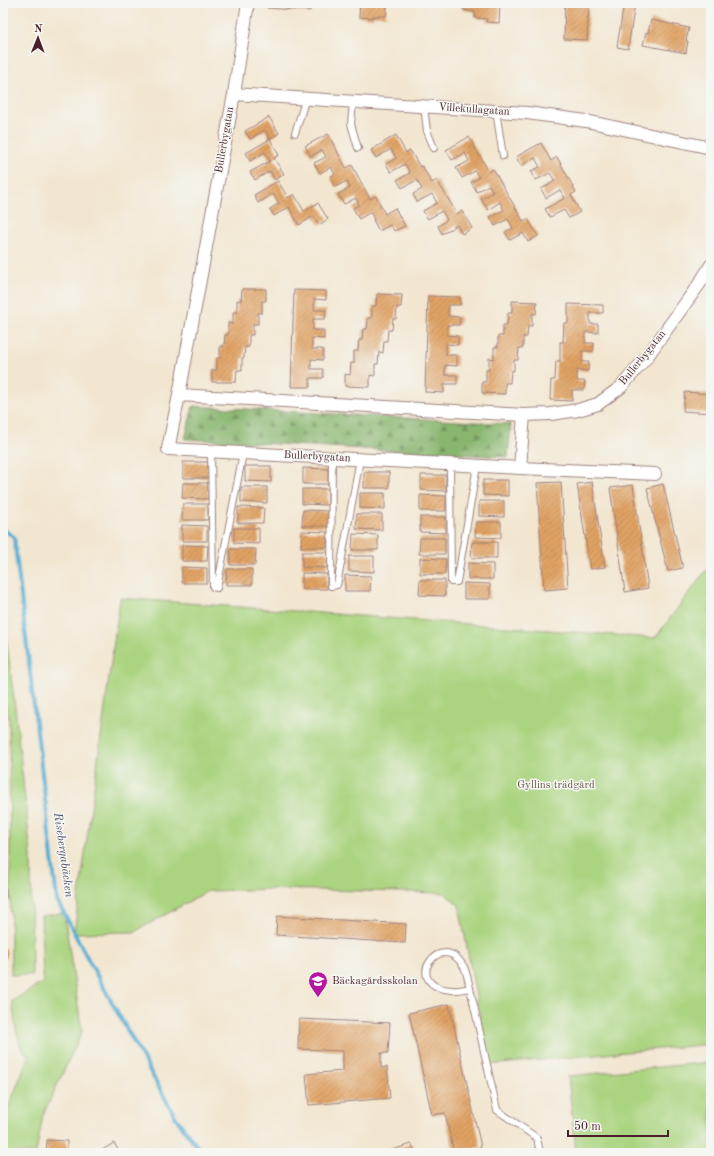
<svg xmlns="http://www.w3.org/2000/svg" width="714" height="1156" viewBox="0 0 714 1156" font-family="'Old Standard TT',serif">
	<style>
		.green { fill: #abd480; stroke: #7a7a56 }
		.forest { fill: url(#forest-firs); stroke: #696a4c }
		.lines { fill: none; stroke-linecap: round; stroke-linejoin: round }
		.stream { stroke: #54acd1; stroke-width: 4 }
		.building { fill: url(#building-hatch) }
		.service-casing { stroke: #9e827e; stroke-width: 8 }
		.minor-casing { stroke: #9e827e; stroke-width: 14 }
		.service { stroke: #fff; stroke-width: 6 }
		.minor { stroke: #fff; stroke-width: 12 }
		.labels { text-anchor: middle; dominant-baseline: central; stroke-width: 3; stroke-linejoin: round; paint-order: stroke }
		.street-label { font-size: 11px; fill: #4a1f2b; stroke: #f6f6f2 }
		.park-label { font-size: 11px; fill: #675544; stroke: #f6f6f2 }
		.poi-label { font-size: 11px; fill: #4a1f2b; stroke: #f6f6f2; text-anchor: start }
		.water-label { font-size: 12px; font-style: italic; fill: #4e576d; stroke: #f6f6f2 }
	</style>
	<defs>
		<pattern id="forest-firs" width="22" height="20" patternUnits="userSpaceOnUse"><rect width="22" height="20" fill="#88b66e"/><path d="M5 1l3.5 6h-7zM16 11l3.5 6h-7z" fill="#71935b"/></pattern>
		<pattern id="building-hatch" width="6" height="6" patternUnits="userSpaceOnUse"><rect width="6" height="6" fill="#e1a363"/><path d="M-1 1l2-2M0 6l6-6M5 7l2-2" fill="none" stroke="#b88452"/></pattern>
	</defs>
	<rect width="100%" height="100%" fill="#f6f6f2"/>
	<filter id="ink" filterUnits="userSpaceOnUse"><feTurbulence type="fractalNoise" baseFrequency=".025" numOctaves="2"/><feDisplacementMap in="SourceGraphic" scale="8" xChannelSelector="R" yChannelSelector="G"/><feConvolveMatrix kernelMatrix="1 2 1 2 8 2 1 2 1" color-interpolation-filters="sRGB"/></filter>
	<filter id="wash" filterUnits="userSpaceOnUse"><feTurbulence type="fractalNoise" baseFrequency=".012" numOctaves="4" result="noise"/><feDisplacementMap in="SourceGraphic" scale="16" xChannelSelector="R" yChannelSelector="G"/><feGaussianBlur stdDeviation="0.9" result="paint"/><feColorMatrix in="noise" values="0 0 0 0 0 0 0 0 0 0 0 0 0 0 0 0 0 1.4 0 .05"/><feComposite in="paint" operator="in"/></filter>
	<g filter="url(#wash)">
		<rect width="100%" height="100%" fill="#f2e6d0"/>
		<path class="green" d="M711,564V1044L489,1065L459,905L444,893L278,889L208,891L134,932L74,933L120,598L655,638Z
			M3,611L16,716L31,855L32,975H11L9,720L3,694Z
			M64,913L82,1032L43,1115L36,1153H3V1121L29,1055L22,1050L16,1030L12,1001L43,982L41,916Z
			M711,1062V1153H576L568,1076Z"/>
		<path class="forest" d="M193,406L511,424L508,457L185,439Z"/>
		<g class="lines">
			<path class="stream" d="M3,529L14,537L57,900L89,961L176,1118L202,1153"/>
		</g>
		<g id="blocks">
			<path class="building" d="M267,3H311L310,11L267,8Z
				M360,3H387L386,16H373V18L359,17Z
				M463,3H500L499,23L486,22L487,19L475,18V12L463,10Z
				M565,3H589L587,40L564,39Z
				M624,3H635L628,49L617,47Z
				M651,20L689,28L686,41H688L686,53L643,45L646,32L648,33Z
				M269,117L279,133L270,139L265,130L250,139L245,131Z
				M328,134L346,168L352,165L370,199L376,196L385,214L395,208L405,226L394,231L390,225L379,231L373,220H374L371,212L359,219L353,208L359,205L356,198L344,204L338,194L350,188L347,181L335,187L330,177L335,174L331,167L320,173L314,163L326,157L322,150L311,156L305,146Z
				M396,135L406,153L410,150L420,167L422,166L432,183L437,180L457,214L462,211L472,228L462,234L457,225L442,234L438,226L447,220L442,211L428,219L423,211L437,203L432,194L417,202L413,194L422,189L417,180L402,188L397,180L410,173L405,164L391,172L386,164L396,158L391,149L376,158L371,150Z
				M469,137L489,172L493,169L523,221L528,219L538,236L528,242L523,233L510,240L505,232L513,228L508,219L495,226L490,217L504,210L500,202L488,210L481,199L493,192L489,185L477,192L471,182L479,178L475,171L462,178L456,168L469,161L465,153L452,160L446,150Z
				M270,139L279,155L274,158L284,174L275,180L270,171L255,180L250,172L270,161L265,152L250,161L246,153Z
				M541,143L551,161L557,157L576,192L571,195L580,212L569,218L564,210L550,217L545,209L565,198L560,190L546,198L541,189L555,181L550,173L536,180L531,171L540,167L535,158L521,166L516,157Z
				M278,181L288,198L294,194L304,211L318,203L328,219L319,225L314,216L299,225L289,207L274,216L270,209L279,203L273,194L258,203L254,195Z
				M242,289H266V301H262V313H258V324H253V335H249V347H245L244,358H242V370H237L236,382H212V370H217V358H220V346H224L225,335H228V323L233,324V312H237V300L241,301Z
				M294,290L326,291V300L314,299V310H326L325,319H313V330H324V339L312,338V349H323V360L311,359V369H323V378H310V387H291Z
				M377,294L402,295L401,307H397L396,319H393L392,330H388L387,341H384L383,353L379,352L378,364H375V376L370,375V387L345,386V374L350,375L351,363H354V351H358L359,340H362L363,329H367L368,318H372V306H376Z
				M428,296L460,297V305H448V316L460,317L459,325H447V335L458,336V345L446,344V355H457V366L445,365V375H457V384H444V393L425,392Z
				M512,301L537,302L536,314H532V326H528L527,337H523V348H519L518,360H514V371H511L510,383H505V394L482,393V382H486V370H489V358L494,359V347H498V336H503V325H507L508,313H512Z
				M568,304L603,305V313H590V324H598V333L585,332V343H594L593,351H582V362H589L588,371L577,370V381H585L584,390H572V401L550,400L551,380H555L556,361H560V342H563L564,323H568Z
				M685,392L711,394V413L683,411Z
				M183,462H208V478H183Z
				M245,466H271V482L245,481Z
				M303,468L328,469V484H303Z
				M364,472H389V488H364Z
				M421,475H446V491L421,490Z
				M483,480H508V496L483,495Z
				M561,482L568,588L544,590L537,483Z
				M592,482L605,567L590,569L577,484Z
				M183,483H208V499L182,498Z
				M663,484L683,568L668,571L647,488Z
				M633,485L648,588L625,592L610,488Z
				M241,487H267V503L241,502Z
				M302,489H328V505L302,504Z
				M360,493H385V509L360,508Z
				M420,495L446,496V511H420Z
				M479,501H504V517L479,516Z
				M183,504H208V520H182Z
				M238,507L264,508L263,523H238Z
				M303,510L328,511V526H302Z
				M357,514H382V530L356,529Z
				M420,517H446V533L420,532Z
				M476,522H501V538L475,537Z
				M182,525L207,526V541H182Z
				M234,528H259V544L234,543Z
				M302,531L327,532V547H301Z
				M353,534L378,535V550H352Z
				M420,538H445V554H419Z
				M472,542H497V558H471Z
				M182,545L208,546L207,561H182Z
				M230,549H256L255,565H230Z
				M302,552H328L327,568L302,567Z
				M349,556H374V572L349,571Z
				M420,558L446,559L445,574H420Z
				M468,563L493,564V579H468Z
				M182,567L207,568V583H182Z
				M227,569H252V585H226Z
				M302,573L327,574V589H302Z
				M345,575L371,576L370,591H345Z
				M420,580H445V596L419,595Z
				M464,583L490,584V599H464Z
				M3,848H5V859H3Z
				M3,888H6V898L3,899Z
				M277,916L406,924L405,943L276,935Z
				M3,948H6L7,958L3,959Z
				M449,1004L481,1147L454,1153L445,1113L432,1115L409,1013Z
				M299,1019L390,1023L388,1053H381V1068L387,1067L390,1098L309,1105L306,1074L343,1071V1051L298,1049Z
				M47,1140L67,1141V1153H46Z
				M114,1143L120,1153H97Z
				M412,1144L415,1153H381Z"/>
		</g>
	</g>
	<g filter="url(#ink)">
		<use href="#blocks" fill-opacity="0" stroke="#9e827e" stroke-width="1"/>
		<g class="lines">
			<g class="service-casing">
				<path id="service" d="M353,101L351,124L358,148
					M424,106L427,131L434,148
					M496,111L503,156
					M295,133L306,98
					M211,451L213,587L217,588L243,453
					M332,458L331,586L337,585L360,459
					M450,464L451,582H457L477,466
					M470,988C464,989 457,991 452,990C399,987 441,926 464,967C467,973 468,981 470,988L497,1110L537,1138L540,1153"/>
			</g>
			<g class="minor-casing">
				<path id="minor" d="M248,3L234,94L179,395L524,415L551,414L578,410L598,404L621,387L646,358L700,283L711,265
					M234,94L527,113L586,121L711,148
					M179,395L168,449L520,468L655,474
					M520,468L524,415"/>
			</g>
			<use href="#service" class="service"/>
			<use href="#minor" class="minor"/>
		</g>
	</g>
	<defs>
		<g id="school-pin" transform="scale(1)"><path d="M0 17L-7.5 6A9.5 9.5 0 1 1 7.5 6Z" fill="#b5179e" stroke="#f6f6f2"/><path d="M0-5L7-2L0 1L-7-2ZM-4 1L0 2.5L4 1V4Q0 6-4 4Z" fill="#fff"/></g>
	</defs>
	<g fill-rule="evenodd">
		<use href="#school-pin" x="318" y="981"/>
	</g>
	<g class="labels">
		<g class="street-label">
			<text transform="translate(474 110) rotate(4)">Villekullagatan</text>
			<text transform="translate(225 140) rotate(-80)">Bullerbygatan</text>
			<text transform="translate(643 358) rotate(-51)">Bullerbygatan</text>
			<text transform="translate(317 457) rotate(3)">Bullerbygatan</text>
		</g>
		<g class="park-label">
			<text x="556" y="785">Gyllins trädgård</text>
		</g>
		<g class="poi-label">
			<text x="332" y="981">Bäckagårdsskolan</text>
		</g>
		<g class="water-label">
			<text transform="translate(63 855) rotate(82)">Risebergabäcken</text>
		</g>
	</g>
	<rect width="714" height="1156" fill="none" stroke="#f6f6f2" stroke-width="16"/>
	<g transform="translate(38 38) rotate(1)" stroke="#f6f6f2" stroke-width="3" paint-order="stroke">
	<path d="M0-3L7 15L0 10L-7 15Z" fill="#4a1f2b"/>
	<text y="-6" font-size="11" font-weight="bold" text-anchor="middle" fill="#4a1f2b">N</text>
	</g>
	<path d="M568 1130v6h100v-6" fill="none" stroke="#4a1f2b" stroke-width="2"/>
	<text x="574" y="1130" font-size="12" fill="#4a1f2b" stroke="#f6f6f2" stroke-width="3" paint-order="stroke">50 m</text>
</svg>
